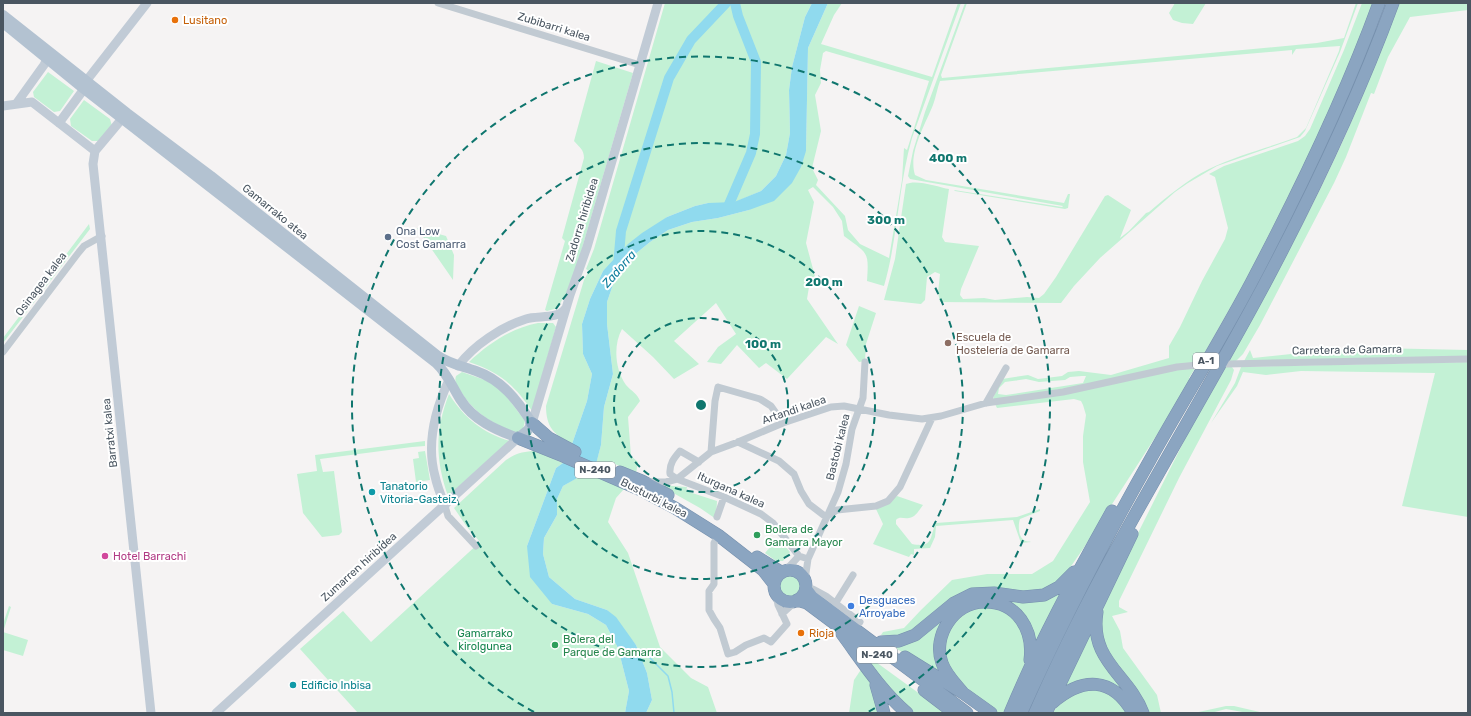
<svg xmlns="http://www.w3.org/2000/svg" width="1471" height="716" viewBox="0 0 1471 716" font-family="Rubik,sans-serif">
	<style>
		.green { fill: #c3f1d5; fill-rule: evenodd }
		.water { fill: #90daee }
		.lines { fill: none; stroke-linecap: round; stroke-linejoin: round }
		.stream { stroke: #90daee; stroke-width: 1.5 }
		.river { stroke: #90daee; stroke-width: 10 }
		.highway-casing { stroke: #7690ad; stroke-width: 13 }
		.street { stroke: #c1cad2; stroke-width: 7 }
		.secondary { stroke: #c1cbd6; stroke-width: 9 }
		.primary { stroke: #b3c2d1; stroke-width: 10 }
		.highway { stroke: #8ba5c1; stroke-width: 12 }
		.ring { fill: none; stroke: #0f766e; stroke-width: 2; stroke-dasharray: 7 5 }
		.food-dot { fill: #e8710a; stroke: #fff; stroke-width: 1.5 }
		.service-dot { fill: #5c6f8a; stroke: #fff; stroke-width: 1.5 }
		.education-dot { fill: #8d6e63; stroke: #fff; stroke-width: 1.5 }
		.culture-dot { fill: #0f9aa8; stroke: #fff; stroke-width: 1.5 }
		.leisure-dot { fill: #2e9e5b; stroke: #fff; stroke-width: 1.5 }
		.hotel-dot { fill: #d1479c; stroke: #fff; stroke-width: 1.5 }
		.shop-dot { fill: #3f7fe0; stroke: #fff; stroke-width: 1.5 }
		.labels { text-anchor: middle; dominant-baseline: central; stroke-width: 4; stroke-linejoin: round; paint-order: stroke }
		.shield { fill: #fff; stroke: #808990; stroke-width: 1 }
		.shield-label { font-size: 10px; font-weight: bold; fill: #4a5661 }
		.food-label { font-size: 11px; fill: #c56008; stroke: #fff; text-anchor: start }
		.street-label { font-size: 11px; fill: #4a5661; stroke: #fff }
		.service-label { font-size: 11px; fill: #4e5e75; stroke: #fff; text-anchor: start }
		.education-label { font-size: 11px; fill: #785e54; stroke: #fff; text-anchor: start }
		.culture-label { font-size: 11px; fill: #0d838f; stroke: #fff; text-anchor: start }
		.leisure-label { font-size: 11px; fill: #27864d; stroke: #fff; text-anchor: start }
		.hotel-label { font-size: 11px; fill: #b23c85; stroke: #fff; text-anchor: start }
		.shop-label { font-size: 11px; fill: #366cbe; stroke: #fff; text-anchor: start }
		.park-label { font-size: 11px; fill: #17864f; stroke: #fff }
		.water-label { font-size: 12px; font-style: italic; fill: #0c7c9b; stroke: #fff }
		.centre { fill: #0f766e; stroke: #fff; stroke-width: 2 }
		.ring-label { font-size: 12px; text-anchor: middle; font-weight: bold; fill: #0f766e; stroke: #fff; stroke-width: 4; stroke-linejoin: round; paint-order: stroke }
	</style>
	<rect width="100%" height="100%" fill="#f5f3f3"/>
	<path class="green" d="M665,3H812L805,17L792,67L789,90L790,133L786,155L776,176L761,191L733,203H708L695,206L667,217L603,271L590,299L582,324L583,354L592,374L587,401L572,444C554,435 546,427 546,406L584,280L589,271L586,269L594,249Z
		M828,3H842L834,15L821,44L932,77L958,3H961L912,138C898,187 898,238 884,286L867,281C869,251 868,254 844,236L842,221L833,207L813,187L808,190L814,202L806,243L816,280L809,287L807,299L838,344L826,337L787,379L766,363L759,368L737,345L721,364L707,362L718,347L736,334L716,303L674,341L699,364L674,379L653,357L622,329C613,345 615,370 626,385C631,391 637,393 640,401L628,417L631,456L638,462L636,474L615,464L611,483L624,489L616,498L608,522L628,553L660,647L691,678L708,687L717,713H646L652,700L647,673L636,645L607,610L575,599L549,577L543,554L544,538L557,515V499L563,486L595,467L601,445L604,407L613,374L607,324V302L616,276L628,260L650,242L668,230L692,222L718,218L749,210L806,151L808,48ZM826,51L929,81L907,150L904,148L902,180L889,258L860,244L848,230L845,216L816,185L818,180L812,168L821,131L815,95L821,83L820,70L823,53Z
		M965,3H967L941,75L942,78L1317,43L1344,38L1356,3H1358L1340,52L1305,131L1300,137L1217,166L1188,183L1175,192L1100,258L1074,286L1061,303L940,302L938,293L940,274L935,272L927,277L925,300L921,304L884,300L895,259L906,184C916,179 939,187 949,189L942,237L945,242L979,246L961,289L960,295L963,299L984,298L995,300L1027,297L1039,298L1044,294L1056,277L1105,196L1108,195L1131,210L1120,238L1129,231L1146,213L1149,212C1168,196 1187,180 1209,169C1237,155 1268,148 1297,137L1306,128L1339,51L1340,46L1296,49L1292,55V50L940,81C937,89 936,97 933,105C925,125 908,153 915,175L926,180L1064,203L1068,194H1070L1068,208L1065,209L955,191L954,190L1062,207L1063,206L910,179L908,176L913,151L925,112Z
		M1175,3H1206L1193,24L1182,23L1173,20L1169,13Z
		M1362,3H1374L1329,113L1292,191L1255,264L1199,363L1111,381L994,400L993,398L1002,379L1028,375L1038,379L1062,376L1068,372L1079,371L1111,375L1169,358V346L1180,327L1202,281L1225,239L1228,228L1215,177L1209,174L1224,166L1298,141L1305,136L1310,129L1344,50ZM1082,376H1086L1083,383L1006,395L998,394L999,388L1005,382L1026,379L1039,382L1065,380L1070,377Z
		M1399,3H1468V10L1410,17L1388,57L1374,94L1371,93L1346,157L1334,183L1260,325L1243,354L1236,361L1228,362C1260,303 1293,245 1322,185C1351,126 1376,65 1399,3Z
		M596,61L633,73L581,252L566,297L564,296L558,308L547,311L545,310L565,241L562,238L584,158C584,149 579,147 574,141Z
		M48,72L74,91L60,111L54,112L34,97L33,92Z
		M84,100L110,119L112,126L101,141H92L71,126L70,119Z
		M89,224L90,229L3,343V338Z
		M417,228L446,236L454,255L453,280Z
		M859,306L876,313L866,344L865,361L859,362L846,345Z
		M538,323H553L556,327L532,411C515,385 499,372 469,362C489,343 512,328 538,323Z
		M1376,348L1468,350V357L1244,361L1250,350L1253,358L1329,350Z
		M1468,362V517L1402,506L1435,373L1301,371L1266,375L1243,372L1237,386L1211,423L1235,383L1241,367Z
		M1196,367L1189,378L1191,379L1169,416L1083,549L1067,572L1059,580L1045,590L1021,592L921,626L900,636L881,635L883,632L904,628L921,610L952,580L987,574H1032L1053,561L1090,502L1083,462V436L1086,415L1083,405L1081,401L1074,399L997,408L995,404L1181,368Z
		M1226,367H1232L1234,370L1231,380L1179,478L1119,601V607L1128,612L1112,616L1120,631L1123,648L1157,695L1161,713H1147L1104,646L1101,620L1104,604L1110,589L1190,429Z
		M462,372L485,380L501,389L525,421L523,429L517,433C493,424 473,413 460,390C457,385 454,382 456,376Z
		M449,394C464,418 483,433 510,441L448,496C435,459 435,430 449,394Z
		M425,441V446L412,447L320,459L323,472L334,471L342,532L339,535L322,537L303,513L297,474L317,471L315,455Z
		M425,451L430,480L416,482L413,459L419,458L418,452Z
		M532,451L540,453L563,463L556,468L527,546L552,604L588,614L606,625L618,648L629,691L625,713H358L300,649L343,611L371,642L480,542L467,527L454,508L506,460C515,454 521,452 532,451Z
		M659,485L687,487L686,491L717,501L716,519L700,508Z
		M897,496L923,505C919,510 916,517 909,518C903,519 900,516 896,520V524L912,544C934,548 929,538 936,523L1017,517L1040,509V511L1020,519C1018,524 1018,537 1024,540C1026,542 1029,541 1031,542L1021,543L1013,520L936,526L935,537L930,548L914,549V555L911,554L909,557L873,544L883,524L876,509Z
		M778,538L790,552L783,561H776L765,553Z
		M779 586a11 11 0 1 1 22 0a11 11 0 1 1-22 0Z
		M1064,587L1035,645C1033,636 1031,627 1025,620C995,579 932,603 937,655C938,663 942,670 946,678L890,645C911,641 922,635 938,621C947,613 955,603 967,599C986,591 1007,600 1027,600C1041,600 1052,594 1064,587Z
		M9,606L11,607L3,632L28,640L23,656L3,650V624Z
		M986,606L1009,613L1025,633L1027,657L1020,678L1005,713H998L966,688L949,668L944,643L951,624L969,609Z
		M1093,625L1135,700L1117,688L1062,689Z
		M863,652L869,657L946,713H911L902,705L862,654Z
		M862,668L875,690L880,713H849L854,680Z
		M1094,689L1117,697L1129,713H1053C1064,694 1073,692 1094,689Z
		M1226,706H1234L1264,713H1248L1226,709L1211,713H1194Z"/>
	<path class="water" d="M812,3H828L808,48L806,151L801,167L792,183L774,201L749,210L718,218L692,222L668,230L650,242L628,260L616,276L607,302V324L613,374L604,407L601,445L595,468L563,486L557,499V515L544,538L543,554L549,577L575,599L607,610L616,617L636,645L647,673L652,700L646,713H625L629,691L618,648L606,625L588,614L552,604L530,577L527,546L556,468L563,463L572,444L587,401L592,374L583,354L582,324L590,299L603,271L628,244L642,233L667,217L695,206L708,203L734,202L761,191L776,176L786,155L790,133L789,90L792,67L805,17Z"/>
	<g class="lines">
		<path class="stream" d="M636,649L643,651L668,676L672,692L674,713"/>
		<path class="river" d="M727,209L751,153L755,134L756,62L738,16L735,3
			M618,266L621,231L669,78L691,40L726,3"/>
		<g class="highway-casing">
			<path id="highway" d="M532,423L549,438L575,452
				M518,438L563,456L641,490L675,508L718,535L763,570L774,584
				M620,472L642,481L668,495
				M757,557L781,572
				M774 586a16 16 0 1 1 32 0a16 16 0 1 1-32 0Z
				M806,589L812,597L967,713
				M797,600L807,603L878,656
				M1097,612C1089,661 1129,675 1143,713
				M842,634C862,661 881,691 907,713
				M881,642L899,641L915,635L954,603L972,594L994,593L1023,597L1044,595L1059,587L1074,572
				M905,657L963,693L991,713
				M876,685L884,713
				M924,690L954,713
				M963,693C956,684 946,675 942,663C932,636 954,602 984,602C1017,601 1034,630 1030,660
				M1052,703C1082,677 1112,676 1133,713
				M1010,713C1039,643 1075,577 1112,511
				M1021,713C1060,626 1103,543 1150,460C1183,401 1219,343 1251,283C1299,192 1344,99 1379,3
				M1035,713C1099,565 1187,429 1263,287C1312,195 1357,101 1393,3
				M1046,713L1132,534"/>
		</g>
		<path class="street" d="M438,3L640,65
			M3,352L79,252L84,246L102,236
			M1227,364L1468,359
			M986,403L1006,368
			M738,442L779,461L794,474L801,491L809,504L826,517
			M711,452L715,401L718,387L760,399L771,406L783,423
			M699,462L680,451C674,458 669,464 670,474L677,479L724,497L761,514L773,523L799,556L808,559
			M647,482H666L677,479L711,452L738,442L783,423L831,407L844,406L889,415L922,419L941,416L986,403L1063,392L1177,367L1198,365
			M445,506L448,516L476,546
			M717,517L724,497
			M826,517L837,510L876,506L888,501L900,487L932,418
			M718,535L714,543V584L709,591V610L714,619L720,628L728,654L735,652L746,645L764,638L771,642L787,624L778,605L776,594
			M786,570L799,556
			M805,580L808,559L838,492L846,464L852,429L863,398L865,362
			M808,591L813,589L826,596L860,622
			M835,604L853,575
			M782,614L796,601"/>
		<path class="secondary" d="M16,104L44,65L47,59
			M3,106L32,102L95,151
			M126,114L95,151L93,164L151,713
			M59,123L84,89L87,80L147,3
			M458,366C474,345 501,327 526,319C538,315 558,320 566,308
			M532,423L570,295L587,247L658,3
			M445,506C441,496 437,486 435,476C426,443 435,410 449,380
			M216,713L518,438"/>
		<path class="primary" d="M3,15L127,113L211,176L438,356C450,364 462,366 476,371C502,380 517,400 532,423L528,430L518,438C496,430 473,420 460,399C452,386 447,373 436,363L84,89L3,23"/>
		<use href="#highway" class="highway"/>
	</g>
	<g class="ring">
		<circle cx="701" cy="405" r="87"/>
		<circle cx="701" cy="405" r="174"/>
		<circle cx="701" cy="405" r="262"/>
		<path d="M534 712A349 349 0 1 1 868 712"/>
	</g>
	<g class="food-dot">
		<circle cx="175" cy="20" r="4"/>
		<circle cx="801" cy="633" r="4"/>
	</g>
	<circle class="service-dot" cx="388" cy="237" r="4"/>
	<circle class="education-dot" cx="948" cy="343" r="4"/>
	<g class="culture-dot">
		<circle cx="372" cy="492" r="4"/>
		<circle cx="293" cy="685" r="4"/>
	</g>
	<g class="leisure-dot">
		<circle cx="757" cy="535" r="4"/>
		<circle cx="555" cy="645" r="4"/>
	</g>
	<circle class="hotel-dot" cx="105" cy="556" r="4"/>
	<circle class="shop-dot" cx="851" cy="606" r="4"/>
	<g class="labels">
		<g class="shield">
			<rect x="1193" y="353" width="26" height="16" rx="3"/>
			<rect x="575" y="462" width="40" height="16" rx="3"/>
			<rect x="857" y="647" width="40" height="16" rx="3"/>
		</g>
		<g class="shield-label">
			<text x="1206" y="361">A-1</text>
			<text x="595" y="470">N-240</text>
			<text x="877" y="655">N-240</text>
		</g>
		<g class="food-label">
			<text x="183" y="20">Lusitano</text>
			<text x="809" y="633">Rioja</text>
		</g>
		<g class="street-label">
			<text transform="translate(554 27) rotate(17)">Zubibarri kalea</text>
			<text transform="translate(275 212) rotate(39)">Gamarrako atea</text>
			<text transform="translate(582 220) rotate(-73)">Zadorra hiribidea</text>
			<text transform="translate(41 284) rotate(-53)">Osinagea kalea</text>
			<text transform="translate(1347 350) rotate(-1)">Carretera de Gamarra</text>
			<text transform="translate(794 410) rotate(-19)">Artandi kalea</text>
			<text transform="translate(110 433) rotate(-96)">Barratxi kalea</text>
			<text transform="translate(838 447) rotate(-76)">Bastobi kalea</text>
			<text transform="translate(731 490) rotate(24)">Iturgana kalea</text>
			<text transform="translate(654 498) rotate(27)">Busturbi kalea</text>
			<text transform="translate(359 567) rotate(-42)">Zumarren hiribidea</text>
		</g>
		<g class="service-label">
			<text x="396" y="231">Ona Low<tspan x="396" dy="13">Cost Gamarra</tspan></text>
		</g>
		<g class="education-label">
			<text x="956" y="337">Escuela de<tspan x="956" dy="13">Hostelería de Gamarra</tspan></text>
		</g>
		<g class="culture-label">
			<text x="380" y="486">Tanatorio<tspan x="380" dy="13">Vitoria-Gasteiz</tspan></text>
			<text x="301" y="685">Edificio Inbisa</text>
		</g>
		<g class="leisure-label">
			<text x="765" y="529">Bolera de<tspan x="765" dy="13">Gamarra Mayor</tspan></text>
			<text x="563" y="639">Bolera del<tspan x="563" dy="13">Parque de Gamarra</tspan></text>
		</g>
		<g class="hotel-label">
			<text x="113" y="556">Hotel Barrachi</text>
		</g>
		<g class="shop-label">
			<text x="859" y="600">Desguaces<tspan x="859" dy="13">Arroyabe</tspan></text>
		</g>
		<g class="park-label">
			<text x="485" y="633">Gamarrako<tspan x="485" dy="13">kirolgunea</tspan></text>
		</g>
		<g class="water-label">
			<text transform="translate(619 269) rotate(-49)">Zadorra</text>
		</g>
	</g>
	<circle cx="701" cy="405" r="6" class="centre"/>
	<g class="ring-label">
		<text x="948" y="162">400 m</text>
		<text x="886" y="224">300 m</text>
		<text x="824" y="286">200 m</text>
		<text x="763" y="348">100 m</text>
	</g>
	<rect width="1471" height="716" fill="none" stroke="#4a5661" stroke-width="8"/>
</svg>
